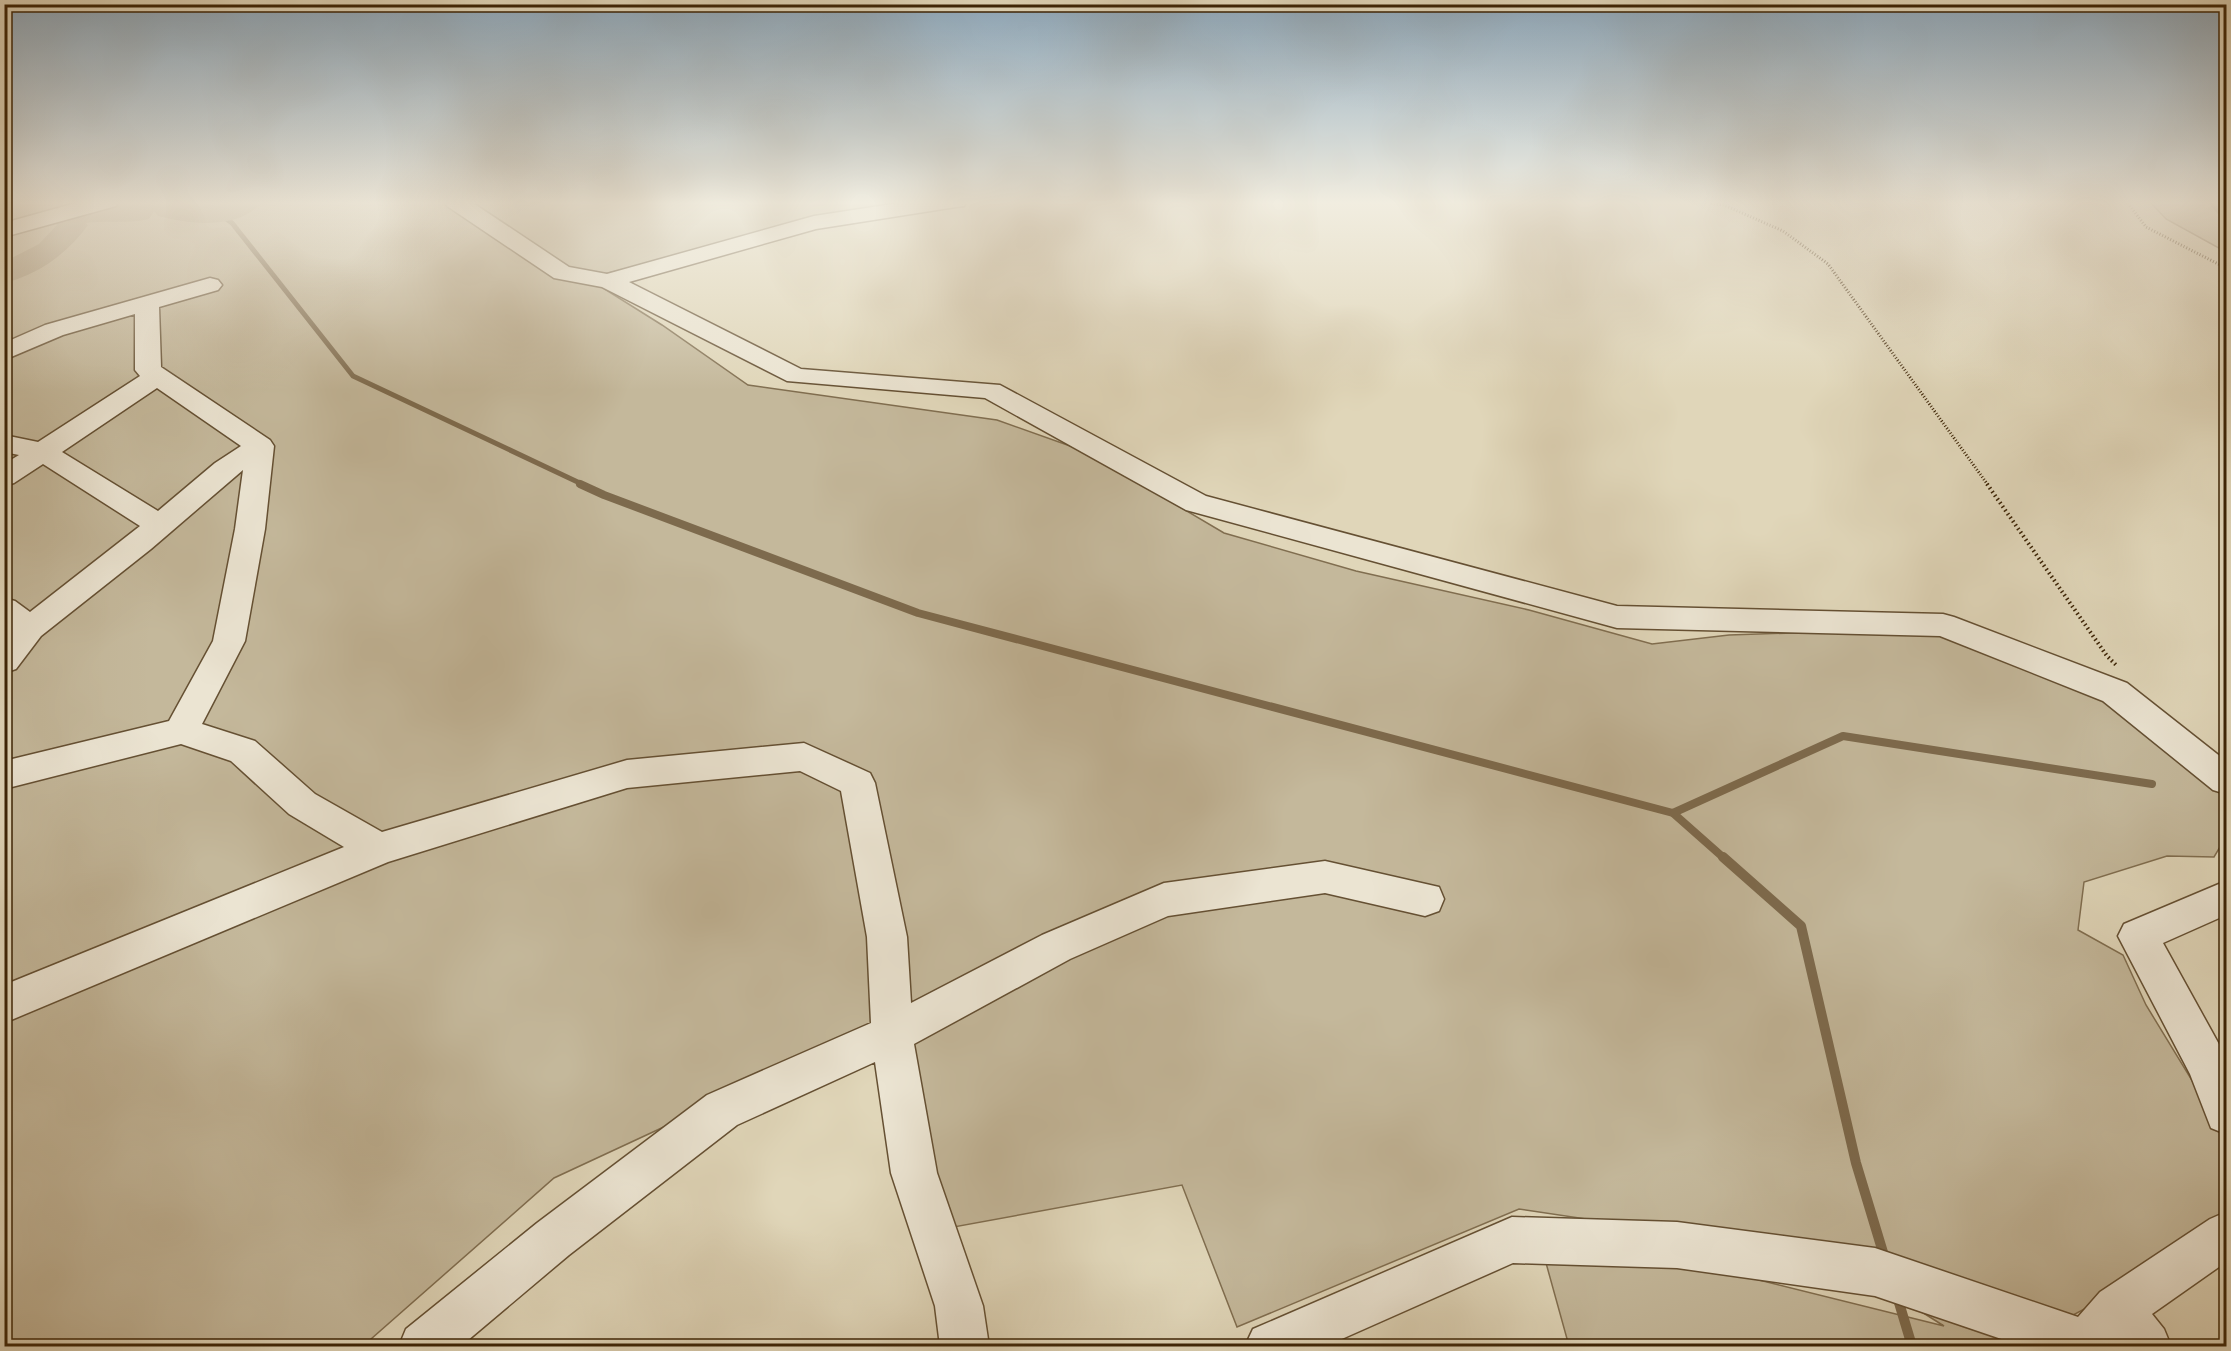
<svg xmlns="http://www.w3.org/2000/svg" width="2231" height="1351" viewBox="0 0 2231 1351" font-family="'Gentium Book Plus',serif">
	<style>
		.green { fill: #c4b89b; stroke: #806e50; stroke-width: 1.5 }
		.lines { fill: none; stroke-linecap: round; stroke-linejoin: round }
		.stream-far2 { stroke: #7d6a4d; stroke-width: 5 }
		.stream-far1 { stroke: #7d6a4d; stroke-width: 8 }
		.stream { stroke: #7d6a4d; stroke-width: 10 }
		.river { fill: #a8997c; fill-rule: evenodd }
		.minor-casing { stroke: #655033; stroke-width: 3 }
		.path-far1 { stroke: #3c2406; stroke-width: 3; stroke-dasharray: 1 2; stroke-linecap: butt }
		.path { stroke: #3c2406; stroke-width: 4; stroke-dasharray: 1.5 3; stroke-linecap: butt }
		.minor { fill: #ebe4d2; fill-rule: evenodd }
	</style>
	<rect width="100%" height="100%" fill="#e0d6b9"/>
	<filter id="stains"><feTurbulence type="fractalNoise" baseFrequency=".00333" numOctaves="4"/><feColorMatrix values="0 0 0 0 .2 0 0 0 0 .09 0 0 0 0 .02 0 0 0 .5 -.17"/></filter>
	<radialGradient id="worn" r=".72"><stop offset=".6" stop-color="#630" stop-opacity="0"/><stop offset="1" stop-color="#630" stop-opacity=".3"/></radialGradient>
	<path class="green" d="M5,201H926L729,244L587,278L662,325L748,385L997,420L1087,452L1224,533L1356,571L1529,610L1652,644L1729,635L1884,630L1985,638L2104,685L2223,779L2226,792V837L2214,857L2167,856L2084,882L2078,930L2123,955L2146,1005L2218,1123L2226,1149V1221L2184,1256L2056,1324L2089,1346H1569L1546,1263L1654,1250L1759,1280L1944,1326L1833,1256L1519,1209L1237,1327L1182,1185L921,1233L881,1026L554,1178L363,1346H5Z
		M2149,201H2226V252L2166,219Z"/>
	<g class="lines">
		<path class="stream-far2" d="M2210,201L2226,219
			M221,215L232,223L353,376L584,485"/>
		<path class="stream-far1" d="M580,484L604,495L918,613L1673,813L1725,859
			M1673,813L1843,736L2152,784"/>
		<path class="stream" d="M1723,857L1801,926L1856,1163L1885,1259
			M1897,1296L1912,1346"/>
		<path class="river" d="M131,201H181L217,206L226,201H262C241,231 188,224 158,216L154,211L149,219C130,224 107,220 86,223L88,225C68,253 38,275 4,283V262L39,244L57,225L52,217L56,211L108,202L129,204Z"/>
		<g class="minor-casing">
			<path id="minor" d="M83,201H119L116,206L4,237V223Z
				M444,201H470L569,267L607,274L814,216L912,201H967L964,206L956,207L816,229L629,282L801,369L1000,385L1206,496L1617,606L1943,614L1954,617L2127,683L2226,761V794L2213,790L2103,701L1940,636L1617,628L1186,510L985,398L787,381L602,287L554,278L447,206Z
				M210,278L218,280L222,285L218,290L159,307L161,367L270,440L274,446L265,529L245,641L202,724L255,741L315,794L382,832L627,760L804,743L870,773L875,783L907,937L911,1003L1042,935L1164,883L1325,861L1439,887L1444,899L1439,911L1425,916L1325,893L1168,916L1070,959L914,1044L937,1173L983,1306L989,1346H940L935,1306L891,1173L875,1062L737,1125L569,1255L461,1346H399L406,1329L537,1223L707,1095L871,1023L867,937L841,791L800,771L627,788L388,862L4,1023V985L344,847L289,814L231,761L181,744L4,789V761L169,721L213,641L235,529L243,470L151,549L41,636L16,669L4,673V638L11,630L4,625V598L15,601L30,612L140,526L43,464L14,483L4,486V464L19,455L4,452V435L38,442L140,376L135,370V314L63,335L4,360V343L45,325ZM157,388L241,446L215,463L158,511L62,452Z
				M2226,881V915L2163,943L2226,1057V1134L2211,1128L2190,1074L2118,936L2124,924Z
				M2226,1212V1262L2152,1314L2164,1329L2171,1346H2022L1875,1296L1677,1268L1513,1263L1326,1346H1245L1253,1329L1512,1217L1677,1222L1875,1248L2078,1317L2100,1292L2210,1219Z"/>
		</g>
		<path class="path-far1" d="M1693,201L1724,205L1783,231L1828,264L1988,485
			M2126,201L2146,227L2226,268"/>
		<path class="path" d="M1987,484L2107,656L2116,665"/>
		<use href="#minor" class="minor"/>
	</g>
	<linearGradient id="sky" x2="0" y2="1"><stop stop-color="#8ea9bd"/><stop offset="0.52" stop-color="#f1ede0"/><stop offset="1" stop-color="#f1ede0" stop-opacity="0"/></linearGradient>
	<rect width="2231" height="390" fill="url(#sky)"/>
	<rect width="2231" height="1351" fill="none" stroke="#e0d6b9" stroke-width="24"/>
	<rect x="6" y="6" width="2219" height="1339" fill="none" stroke="#3c2406" stroke-width="3"/>
	<rect x="12" y="12" width="2207" height="1327" fill="none" stroke="#3c2406" stroke-width="1.5"/>
	<rect width="100%" height="100%" filter="url(#stains)"/>
	<rect width="100%" height="100%" fill="url(#worn)"/>
</svg>
